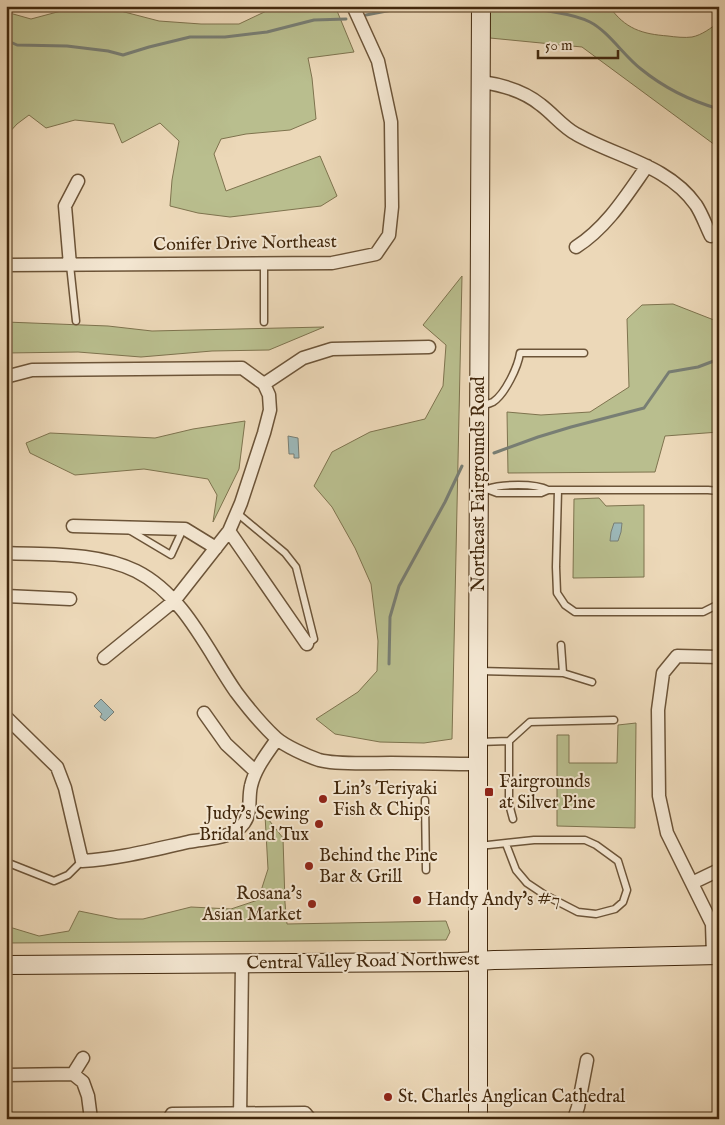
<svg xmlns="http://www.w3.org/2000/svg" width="725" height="1125" viewBox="0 0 725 1125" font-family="'IM FELL English',serif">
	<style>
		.green { fill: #b9be8e; stroke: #7e734e }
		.water { fill: #9cb8b9; stroke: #787e74 }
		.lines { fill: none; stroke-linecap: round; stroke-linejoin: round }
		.stream { stroke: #787e74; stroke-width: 3 }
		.lane-casing { stroke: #6c5438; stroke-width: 9 }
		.street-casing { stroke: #6c5438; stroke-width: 15 }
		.secondary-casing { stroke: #42280d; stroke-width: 20 }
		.lane { stroke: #f3e6d1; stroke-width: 6 }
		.street { stroke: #f3e6d1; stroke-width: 12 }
		.secondary { stroke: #f3e6d1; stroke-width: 18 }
		.poi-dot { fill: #8f2418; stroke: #f3e6d1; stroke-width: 2 }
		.labels { text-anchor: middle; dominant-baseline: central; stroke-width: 4; stroke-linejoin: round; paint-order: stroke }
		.street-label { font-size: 18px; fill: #42280d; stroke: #f3e6d1 }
		.poi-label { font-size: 18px; fill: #42280d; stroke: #f3e6d1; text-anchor: start }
	</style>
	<rect width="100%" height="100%" fill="#ecd8b8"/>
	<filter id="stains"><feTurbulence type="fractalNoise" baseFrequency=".004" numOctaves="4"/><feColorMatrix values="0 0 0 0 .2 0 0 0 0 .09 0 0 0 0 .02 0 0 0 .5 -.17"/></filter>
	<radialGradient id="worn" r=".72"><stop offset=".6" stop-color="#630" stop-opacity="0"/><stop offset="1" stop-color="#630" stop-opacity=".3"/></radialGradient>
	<path class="green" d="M277,6H335L354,52L308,58L312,78L316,119L290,130L246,134L221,139L214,154L226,191L320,156L337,196L321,206L230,217L198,213L170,206L172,180L179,141L160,123L122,143L114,124L75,120L46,128L29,115L17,124L6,136V12L31,19L76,7L109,8L159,21L201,24H239Z
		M490,6H609C625,29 642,34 668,36C675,37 685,38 692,37C702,35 711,28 719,22V148L582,47L490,38Z
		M462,276L452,739L424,743L380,742L335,734L316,719L358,692L377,671L378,641L371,584L355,548L332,507L314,486L332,452L370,432L425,419L443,386L446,345L423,325Z
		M673,304L719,322V432L665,436L655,472L508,473L507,412L541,415L590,412L629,387L627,319L642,305Z
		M6,322L108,326L152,331L324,327L269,350L212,351L141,357L78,352L6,353Z
		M245,421L239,469L213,522L217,495L208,479L144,469L75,475L30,453L26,443L50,433L155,438L193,429Z
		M599,498L606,506L644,505V577L573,578L574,499Z
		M636,723L635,828L557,826V735H569V763H617L618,725Z
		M265,815L283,838L285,903L287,924L446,921L450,932L446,940L6,943V926L39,936L69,931L79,911L118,919H143L191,907L231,909L258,900L268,869Z"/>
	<path class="water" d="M288,436L298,438L299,458H294V454H289Z
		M614,523H622L621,532L618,541H610L611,532Z
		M101,699L114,712L105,721L100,717L102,714L94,706Z"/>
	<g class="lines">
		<path class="stream" d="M527,6C548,13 571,12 590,22C608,31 625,57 641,69C663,87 691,101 719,109
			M366,15L402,8L430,6
			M6,40L17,45L67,46L108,51L123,55L149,47L190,37H225L267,32L314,20L346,19
			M494,453L538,437L571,427L644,408L669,372L698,367L719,359
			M389,664L390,617L399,586L445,502L462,466"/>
		<g class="lane-casing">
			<path id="lane" d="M70,265L76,321
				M264,322V263
				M481,406C484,405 489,404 493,402C505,394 518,367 520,353H584
				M481,487L497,493H541L548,490H708L719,491
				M487,489C502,484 535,483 548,490
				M558,490L556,567L557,593L565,605L575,612H703L719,604
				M237,513L285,553L296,567L314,639L307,644
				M129,530L171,555L183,529
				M561,645L563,673
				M479,671L563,673L592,682
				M509,741V804L513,819
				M479,742L509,741L530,722L614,720
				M425,800L426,870
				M479,846L534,840H585L596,845L618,861L627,890L623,902L615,909L596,914L578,912L545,895L527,883L516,870L506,844
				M6,862L54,881L68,875L82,861"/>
		</g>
		<g class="street-casing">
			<path id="street" d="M482,82C503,85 524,91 541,105C553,114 563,127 576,134C616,157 668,165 696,205C702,214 706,226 711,236
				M576,247C607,227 626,196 647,166
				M6,265L332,263L376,254L389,235L392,207L391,122L378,61L353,6
				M70,265L65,206L78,181
				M6,379L9,376L32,370L242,368L264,384L269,395L270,410L264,433L241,503L229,531L174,601L104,658
				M264,384L303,358L332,349L429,347
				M73,526L185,529L216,548
				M229,531L307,644
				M6,553C49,555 97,552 136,571C184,595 207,650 236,692C248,708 262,725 276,738C285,746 307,756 319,760C337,765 371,763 391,763C420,763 449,764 478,764
				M6,596L70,599
				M204,713L226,744L255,771
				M6,717L57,767L65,788L82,861C118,859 152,850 188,842C206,838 232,840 244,823C252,812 248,798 251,786C255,768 267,754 277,739
				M692,883L719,870
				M713,955L712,924L667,833L659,796L658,710L663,673L677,656L719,657
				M73,1074L83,1058
				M6,1075L73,1074L83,1082L88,1096L91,1119
				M169,1119L172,1114L305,1113L310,1119
				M240,1119L242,963
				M574,1119L578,1107L587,1060"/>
		</g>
		<g class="secondary-casing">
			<path id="secondary" d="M6,965L459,962L494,960L719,955
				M478,1119V671L481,6"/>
		</g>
		<use href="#lane" class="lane"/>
		<use href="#street" class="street"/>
		<use href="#secondary" class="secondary"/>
	</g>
	<g class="poi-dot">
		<rect x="484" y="787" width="10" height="10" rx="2.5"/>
		<circle cx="323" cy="799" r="5"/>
		<circle cx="319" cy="824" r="5"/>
		<circle cx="309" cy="866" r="5"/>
		<circle cx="417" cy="900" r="5"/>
		<circle cx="312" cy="904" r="5"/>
		<circle cx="388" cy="1097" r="5"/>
	</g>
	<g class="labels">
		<g class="street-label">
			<text transform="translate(245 244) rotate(-1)">Conifer Drive Northeast</text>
			<text transform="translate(479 484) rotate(-90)">Northeast Fairgrounds Road</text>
			<text transform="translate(363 962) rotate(-1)">Central Valley Road Northwest</text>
		</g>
		<g class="poi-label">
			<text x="499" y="782">Fairgrounds<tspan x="499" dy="21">at Silver Pine</tspan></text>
			<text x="333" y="789">Lin's Teriyaki<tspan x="333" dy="21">Fish &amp; Chips</tspan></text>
			<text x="309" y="814" text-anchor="end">Judy's Sewing<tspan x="309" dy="21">Bridal and Tux</tspan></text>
			<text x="319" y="856">Behind the Pine<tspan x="319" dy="21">Bar &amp; Grill</tspan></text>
			<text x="302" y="894" text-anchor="end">Rosana's<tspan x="302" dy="21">Asian Market</tspan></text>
			<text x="427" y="900">Handy Andy's #7</text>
			<text x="398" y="1097">St. Charles Anglican Cathedral</text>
		</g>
	</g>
	<rect width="725" height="1125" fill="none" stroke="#ecd8b8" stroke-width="25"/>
	<rect x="8" y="8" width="710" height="1110" fill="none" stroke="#42280d" stroke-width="2.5"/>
	<rect x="12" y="12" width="700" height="1100" fill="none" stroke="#42280d"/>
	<path d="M538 50v8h80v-8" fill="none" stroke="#42280d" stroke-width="2.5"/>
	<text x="545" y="50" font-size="15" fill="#42280d" stroke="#f3e6d1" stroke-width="4" paint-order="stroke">50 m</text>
	<rect width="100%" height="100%" filter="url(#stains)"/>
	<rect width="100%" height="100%" fill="url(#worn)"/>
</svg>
